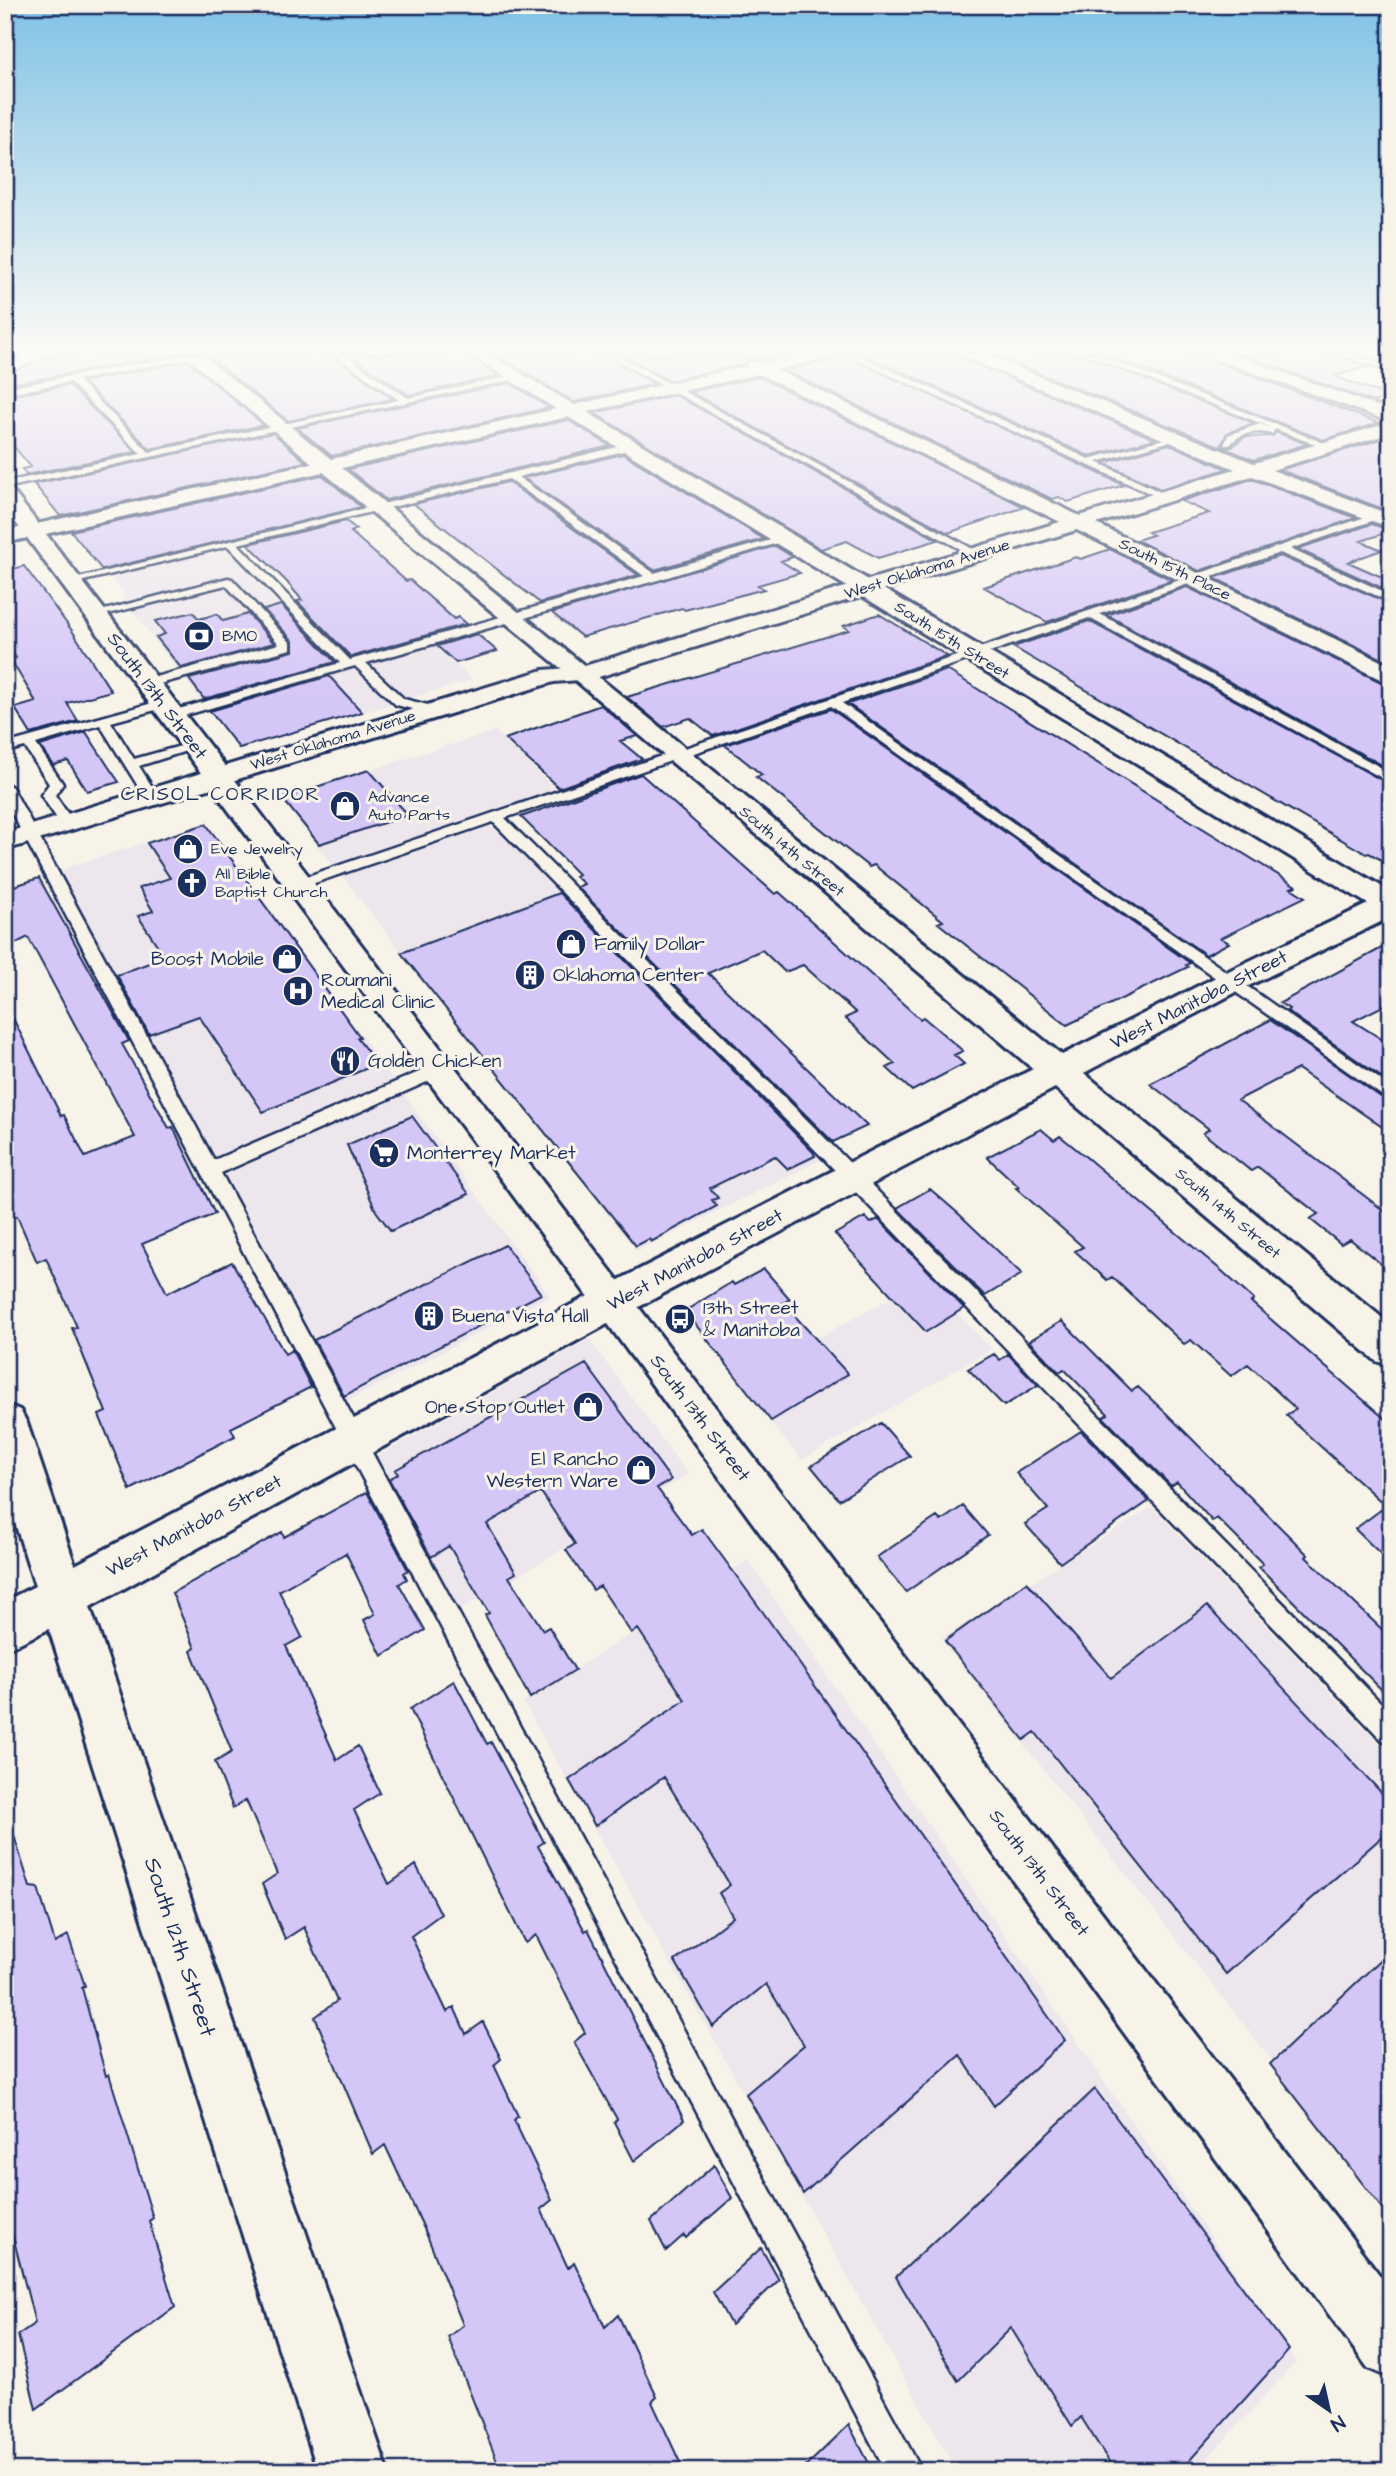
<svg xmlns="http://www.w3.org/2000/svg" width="1396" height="2476" viewBox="0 0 1396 2476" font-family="'Architects Daughter',sans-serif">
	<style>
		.built { fill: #ede6ed }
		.building { fill: #d5c6f8; stroke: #1b2f5e; stroke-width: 2 }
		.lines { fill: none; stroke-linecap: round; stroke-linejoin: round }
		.lane-casing { stroke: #1b2f5e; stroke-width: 5 }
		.street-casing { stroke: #1b2f5e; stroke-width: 6 }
		.secondary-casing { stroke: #1b2f5e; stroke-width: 6 }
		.lane { fill: #f7f3e8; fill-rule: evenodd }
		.street { fill: #f7f3e8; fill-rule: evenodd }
		.secondary { fill: #f7f3e8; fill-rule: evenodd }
		.labels { text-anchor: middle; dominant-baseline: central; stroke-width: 6; stroke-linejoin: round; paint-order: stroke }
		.far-street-label { font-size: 16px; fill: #1b2f5e; stroke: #f7f3e8 }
		.far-poi-label { font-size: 16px; fill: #1b2f5e; stroke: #f7f3e8; text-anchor: start }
		.street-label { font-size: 19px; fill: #1b2f5e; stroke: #f7f3e8 }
		.far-quarter-label { font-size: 19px; letter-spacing: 2px; fill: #1b2f5e; stroke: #f7f3e8 }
		.poi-label { font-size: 19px; fill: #1b2f5e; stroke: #f7f3e8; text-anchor: start }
		.near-street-label { font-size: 23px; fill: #1b2f5e; stroke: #f7f3e8 }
	</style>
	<rect width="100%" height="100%" fill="#f7f3e8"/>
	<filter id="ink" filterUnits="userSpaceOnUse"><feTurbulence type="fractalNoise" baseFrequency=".0143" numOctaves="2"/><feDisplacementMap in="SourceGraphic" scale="14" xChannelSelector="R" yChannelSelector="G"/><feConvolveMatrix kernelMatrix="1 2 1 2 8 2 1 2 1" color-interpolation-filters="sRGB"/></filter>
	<g filter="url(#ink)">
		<path class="built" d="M225,548L342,671L436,645L472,680L238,750L122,597L125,596L109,575Z
			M495,731L557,791L485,817L751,1090L575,1172L280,798Z
			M207,822L550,1296L344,1403L58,871Z
			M779,1118L821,1160L637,1251L597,1201Z
			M924,1280L992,1349L802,1460L737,1382Z
			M589,1339L688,1475L460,1610L374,1458Z
			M1152,1507L1391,1756V2212L941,1639Z
			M748,1560L1296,2362L1196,2471H957L523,1702Z"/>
		<path class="building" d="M65,354H178L5,385V375L43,358Z
			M214,354H330L393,399L288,421L209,357Z
			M348,354H466L499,376L409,395Z
			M494,354H603L654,384L574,402Z
			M621,354H791L763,360L748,358L745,364L670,381Z
			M836,354H842L1124,485L1068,502L1059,497L1052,499L785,371L832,360Z
			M862,354H959L963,359L1155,439L1089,456Z
			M991,354H1082L1254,423L1227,433L1222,444L1224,448L1232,447L1244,437L1273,436L1276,432L1307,444L1254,460Z
			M1103,354H1204L1208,359L1379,423L1323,440Z
			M1239,354H1336L1367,367L1334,376L1391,397L1373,402Z
			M188,361L264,425L150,449L83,382Z
			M759,377L1025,507L948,533L690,392Z
			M510,383L549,408L332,456L297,428Z
			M69,385L136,452L26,475L22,469L31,467L5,436V397Z
			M675,395L933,537L938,540L878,558L847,541L821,549L594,413Z
			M568,420L610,446L386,500L348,469Z
			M273,433L306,462L60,516L34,484Z
			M1391,436V512L1280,470Z
			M1169,444L1227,469L1160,489L1104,463Z
			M623,454L764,539L654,570L524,478Z
			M322,475L361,507L102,570L71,531Z
			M1252,479L1356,518L1199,571L1136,540L1153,535L1148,532L1209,513L1181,501Z
			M508,482L638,575L540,603L414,504Z
			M346,521L356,529L351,532L406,581L410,580L454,619L458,617L466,624L351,657L297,601L302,600L286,581L248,544Z
			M1372,524L1391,531L1361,541L1382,550L1348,562L1391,581V592L1297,549Z
			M775,546L793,557L781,561L800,573L758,585L764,589L685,610L682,608L582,637L552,613Z
			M1110,549L1172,580L1047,622L984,587L1076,557L1081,559Z
			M1280,556L1391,604V663L1214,578Z
			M24,566L73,632L111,691L67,703L78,721L31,734L15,708L36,702L11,660L16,658L5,640V571Z
			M1187,587L1381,682L1391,684V770L1107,615Z
			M281,605L335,662L204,699L189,679L293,651V641L264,610Z
			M193,612L199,619L217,614L223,621L248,614L274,643L181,668L156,637L165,634L155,621Z
			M879,614L947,656L713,736L690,718L663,727L627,697L849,630L843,626Z
			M1089,621L1391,785V865L1369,853L1366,854L1013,647Z
			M477,634L497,651L456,663L437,646Z
			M947,670L1296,886L1291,888L1305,897L1221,938L1229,943L1206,955L848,704Z
			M329,676L362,712L239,748L210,711Z
			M601,705L637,736L620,741L642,759L559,788L505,739Z
			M831,709L1190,963L1186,965L1188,967L1067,1025L938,923L943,921L874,865L869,867L756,777L762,775L725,745Z
			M86,732L108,766L119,782L87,791L68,761L53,765L40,746Z
			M369,770L408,815L319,844L282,798Z
			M641,774L775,894L779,892L920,1019L923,1017L963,1051L954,1055L964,1064L912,1091L887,1068L895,1064L845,1018L856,1013L803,965L785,972L762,950L708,973L867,1126L833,1142L577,887L584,884L575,876L578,874L521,817Z
			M206,824L360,1037L357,1038L377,1064L263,1112L199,1016L149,1034L117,975L165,957L138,916L153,911L139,888L170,878L147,843Z
			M39,878L129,1041L122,1044L169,1128L173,1127L215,1214L142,1244L167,1293L232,1262L285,1354L292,1350L311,1387L231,1428L235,1436L130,1490L99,1415L106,1412L72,1328L77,1327L46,1258L37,1262L17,1216L14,1217L5,1197V1002L61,1116L64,1115L85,1157L135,1137L28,937L5,949V889Z
			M559,893L813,1152L815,1156L788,1169L775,1156L710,1188L718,1198L712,1200L717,1206L651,1242L649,1239L636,1246L401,953Z
			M1391,943V1002L1353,1021L1391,1045V1084L1287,1011L1289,1009L1280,1003Z
			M1270,1020L1391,1104V1133L1298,1069L1238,1100L1391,1216V1272L1350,1239L1341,1244L1310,1219L1318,1214L1258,1167L1251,1171L1203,1133L1209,1129L1150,1084Z
			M412,1116L469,1194L391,1231L376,1211L347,1145Z
			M1041,1129L1054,1140L1060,1136L1080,1152L1222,1271L1254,1300L1251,1302L1391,1424V1564L1355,1529L1386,1506L1286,1415L1296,1409L1248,1364L1231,1376L1191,1340L1184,1344L1112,1277L1107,1280L1075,1251L1083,1247L1016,1188L1019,1187L987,1157Z
			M930,1189L960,1215L1022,1274L985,1296L897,1208Z
			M865,1217L871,1223L878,1219L964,1308L926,1332L835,1234Z
			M505,1245L541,1294L344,1396L314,1340Z
			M764,1269L790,1299L783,1303L848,1374L771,1421L685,1311L732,1282L734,1285Z
			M1062,1321L1132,1391L1138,1387L1167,1414L1308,1555L1306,1557L1391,1638V1699L1259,1567L1263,1564L1217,1518L1212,1521L1177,1482L1171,1486L1103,1417L1108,1414L1064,1369L1059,1372L1029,1341Z
			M994,1354L1000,1360L1008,1354L1038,1385L1004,1406L968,1369Z
			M586,1364L671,1480L657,1488L692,1535L702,1529L765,1615L1065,2040L994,2106L960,2055L803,2194L746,2094L804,2045L766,1984L713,2027L675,1961L733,1917L719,1893L730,1885L664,1777L595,1826L569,1780L685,1700L638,1629L631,1633L600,1586L593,1590L566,1550L575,1544L541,1492L487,1524L516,1573L509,1577L543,1630L549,1627L575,1670L530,1698L485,1615L489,1613L449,1546L431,1557L389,1479L398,1474L395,1470Z
			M881,1423L910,1456L839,1500L811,1466Z
			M1081,1431L1149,1501L1060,1563L1025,1524L1048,1509L1016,1473Z
			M367,1492L408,1570L404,1573L407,1579L399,1584L425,1630L382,1656L364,1620L375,1614L346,1553L279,1591L302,1637L286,1646L337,1760L358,1746L380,1793L354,1810L389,1884L416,1865L441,1914L411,1936L447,2012L454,2007L466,2034L483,2022L501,2059L494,2065L518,2116L514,2120L552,2200L541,2209L568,2268L574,2262L605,2327L618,2315L657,2397L652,2402L684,2471H501L448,2337L463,2325L426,2233L385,2145L373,2154L315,2017L337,2001L304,1927L285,1939L262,1884L277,1874L246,1800L233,1808L215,1762L232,1752L191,1651L195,1648L172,1593L282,1532L284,1537Z
			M963,1506L988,1535L906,1592L877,1557L937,1517L941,1521Z
			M1027,1582L1111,1678L1207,1606L1391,1803V1829L1226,1974L1035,1732L1024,1740L945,1641Z
			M454,1681L487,1744L491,1742L544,1842L538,1846L585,1931L588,1929L684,2120L634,2161L614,2122L617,2119L574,2042L585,2033L536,1935L525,1943L410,1709Z
			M12,1829L30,1887L38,1888L55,1943L68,1935L85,1986L82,1988L106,2076L109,2074L153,2218L149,2221L175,2307L36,2409L18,2335L35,2323L5,2205V1830Z
			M1391,1950V2220L1270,2064Z
			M1095,2089L1289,2350L1180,2471H1115L1081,2417L1072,2426L1011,2328L958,2381L896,2277Z
			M714,2165L732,2198L686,2238L684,2235L666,2251L651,2221Z
			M761,2248L779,2280L731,2325L713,2292Z
			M849,2425L873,2471H801Z"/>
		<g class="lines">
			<g class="lane-casing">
				<path id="lane" d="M193,354H211L78,380L149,452L399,400L333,354H343L408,398L516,375L520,378L5,488V482L141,454L70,382L5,394V388Z
					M605,354H615L982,554L973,556Z
					M844,354H855L1089,459L1175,436V440L1097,462L1169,496L1160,498Z
					M1084,354H1096L1332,446L1324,448L1275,429L1272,434C1258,430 1239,432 1230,445H1224L1228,435L1260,424L1273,428Z
					M1338,354H1350L1391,367V372Z
					M629,444L634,447L632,449L518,477L654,573L781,537L790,539L658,580L366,663L404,699L436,707L438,710L432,714L396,705L355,666L176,718H168V712L340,663L228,546L71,584L66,581ZM509,479L644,576L350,660L238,544Z
					M1377,513L1382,516L1381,518L1290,549L1391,595V602L1280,553L1100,614L1391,773V783L1089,618L842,703L1391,1087V1102L831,706L505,818L839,1152L1391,1713V1744L1382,1740L827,1162L493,822L303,887L298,888L291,884L293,881Z
					M228,578L232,579L291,643V649L148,687L144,686V680L279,644L226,585L95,617L89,614Z
					M163,700L167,701V707L111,722L134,759L195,742L202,746L139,766L158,796L156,799H146L100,725L36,744L63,784L55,795L74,823L72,826H62L41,795L49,784L25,747L5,752V744Z
					M5,783L12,787L214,1160L433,1066L439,1064L448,1070L445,1074L221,1173L922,2471H886L5,800Z"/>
			</g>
			<g class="street-casing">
				<path id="street" d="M5,354H18L16,357L5,360Z
					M183,354H201L331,459L556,409L469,354H489L574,405L747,366L748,361L763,363L803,354H833L831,357L777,370L1391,666V682L1382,680L759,374L587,412L1391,892V917L1240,990L1084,1073L1391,1325V1366L1376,1361L1055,1088L668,1291L90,1607L388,2471H318L49,1629L5,1650V1601L35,1586L5,1491V1404L20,1410L27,1423L75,1565L640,1269L1033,1069L574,679L323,472L5,543V531L312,463ZM568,417L1368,904L1218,976L1062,1055L342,468Z
					M1207,354H1231L1391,411V422L1209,357Z"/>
			</g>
			<g class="secondary-casing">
				<path id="secondary" d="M962,354H984L1254,463L1391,422V433L1272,470L1391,515V528L1252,476L592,679L554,682L235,780L1391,2290V2378L1368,2368L600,1313L212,788L5,850V833L201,773L5,508V488L12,490L225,766L543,670L581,667L1235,469L964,357Z"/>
			</g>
			<use href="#lane" class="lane"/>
			<use href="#street" class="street"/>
			<use href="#secondary" class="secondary"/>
		</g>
	</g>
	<linearGradient id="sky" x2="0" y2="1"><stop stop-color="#81c2e6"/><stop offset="0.5" stop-color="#fbfaf5"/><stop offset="1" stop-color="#fbfaf5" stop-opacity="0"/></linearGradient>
	<rect width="1396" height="701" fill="url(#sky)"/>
	<defs>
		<g id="bank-disc" transform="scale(1.575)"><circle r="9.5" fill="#1b2f5e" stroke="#f7f3e8"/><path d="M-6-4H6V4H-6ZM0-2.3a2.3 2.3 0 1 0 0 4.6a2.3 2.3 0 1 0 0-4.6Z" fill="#fff"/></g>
		<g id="shop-disc" transform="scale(1.575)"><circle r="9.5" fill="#1b2f5e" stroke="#f7f3e8"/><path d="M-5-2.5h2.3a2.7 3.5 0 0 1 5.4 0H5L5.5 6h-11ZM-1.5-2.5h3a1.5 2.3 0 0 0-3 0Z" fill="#fff"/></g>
		<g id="church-disc" transform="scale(1.575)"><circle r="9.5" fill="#1b2f5e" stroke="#f7f3e8"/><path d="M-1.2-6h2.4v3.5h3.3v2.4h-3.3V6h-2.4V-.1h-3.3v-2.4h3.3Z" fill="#fff"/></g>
		<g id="building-disc" transform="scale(1.575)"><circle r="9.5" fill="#1b2f5e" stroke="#f7f3e8"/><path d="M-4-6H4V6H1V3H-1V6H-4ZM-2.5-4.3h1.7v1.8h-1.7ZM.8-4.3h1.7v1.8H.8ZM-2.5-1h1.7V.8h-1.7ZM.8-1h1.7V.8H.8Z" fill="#fff"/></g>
		<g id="hospital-disc" transform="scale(1.575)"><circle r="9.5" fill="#1b2f5e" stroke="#f7f3e8"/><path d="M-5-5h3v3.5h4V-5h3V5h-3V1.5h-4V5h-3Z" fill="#fff"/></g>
		<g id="restaurant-disc" transform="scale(1.575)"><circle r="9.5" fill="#1b2f5e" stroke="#f7f3e8"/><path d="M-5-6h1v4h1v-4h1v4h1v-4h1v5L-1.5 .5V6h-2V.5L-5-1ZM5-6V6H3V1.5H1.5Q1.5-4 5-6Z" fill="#fff"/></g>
		<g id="supermarket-disc" transform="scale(1.575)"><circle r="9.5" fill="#1b2f5e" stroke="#f7f3e8"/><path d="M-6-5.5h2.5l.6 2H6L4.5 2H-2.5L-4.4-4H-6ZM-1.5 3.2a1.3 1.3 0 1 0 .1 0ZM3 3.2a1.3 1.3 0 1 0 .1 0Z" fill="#fff"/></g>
		<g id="bus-disc" transform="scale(1.575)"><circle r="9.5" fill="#1b2f5e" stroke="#f7f3e8"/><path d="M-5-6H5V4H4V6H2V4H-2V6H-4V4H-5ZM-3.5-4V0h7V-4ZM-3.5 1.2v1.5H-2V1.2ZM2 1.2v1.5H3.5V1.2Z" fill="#fff"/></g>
	</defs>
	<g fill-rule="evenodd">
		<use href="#bank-disc" x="199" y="636"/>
		<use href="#shop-disc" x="345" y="806"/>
		<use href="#shop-disc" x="188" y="849"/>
		<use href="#church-disc" x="192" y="883"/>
		<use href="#shop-disc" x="571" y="944"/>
		<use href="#shop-disc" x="287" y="959"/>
		<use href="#building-disc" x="530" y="975"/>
		<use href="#hospital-disc" x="298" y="991"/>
		<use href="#restaurant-disc" x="345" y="1061"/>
		<use href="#supermarket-disc" x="384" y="1153"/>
		<use href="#building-disc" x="429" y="1316"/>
		<use href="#bus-disc" x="680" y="1319"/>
		<use href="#shop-disc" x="588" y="1407"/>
		<use href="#shop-disc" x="641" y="1470"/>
	</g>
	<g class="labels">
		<g class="far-street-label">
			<text transform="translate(927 569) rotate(-17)">West Oklahoma Avenue</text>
			<text transform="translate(1175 569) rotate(26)">South 15th Place</text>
			<text transform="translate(952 640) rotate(32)">South 15th Street</text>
			<text transform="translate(333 740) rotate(-17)">West Oklahoma Avenue</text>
			<text transform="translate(792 851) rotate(40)">South 14th Street</text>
			<text transform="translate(1228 1213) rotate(40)">South 14th Street</text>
		</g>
		<g class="far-poi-label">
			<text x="222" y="636">BMO</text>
			<text x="368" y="797">Advance<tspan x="368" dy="18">Auto Parts</tspan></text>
			<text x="211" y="849">Eve Jewelry</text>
			<text x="215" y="874">All Bible<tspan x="215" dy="18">Baptist Church</tspan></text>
		</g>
		<g class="street-label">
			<text transform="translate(157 696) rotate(53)">South 13th Street</text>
			<text transform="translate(1199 1000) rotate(-27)">West Manitoba Street</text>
			<text transform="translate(695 1260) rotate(-28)">West Manitoba Street</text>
			<text transform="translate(700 1418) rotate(53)">South 13th Street</text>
			<text transform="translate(194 1526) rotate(-28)">West Manitoba Street</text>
			<text transform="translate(1039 1873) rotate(53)">South 13th Street</text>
		</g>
		<g class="far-quarter-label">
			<text x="221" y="794">CRISOL CORRIDOR</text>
		</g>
		<g class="poi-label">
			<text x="594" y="944">Family Dollar</text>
			<text x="264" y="959" text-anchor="end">Boost Mobile</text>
			<text x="553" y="975">Oklahoma Center</text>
			<text x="321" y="980">Roumani<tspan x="321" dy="22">Medical Clinic</tspan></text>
			<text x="368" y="1061">Golden Chicken</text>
			<text x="407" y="1153">Monterrey Market</text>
			<text x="703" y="1308">13th Street<tspan x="703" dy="22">&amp; Manitoba</tspan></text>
			<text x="452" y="1316">Buena Vista Hall</text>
			<text x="565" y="1407" text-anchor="end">One Stop Outlet</text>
			<text x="618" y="1459" text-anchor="end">El Rancho<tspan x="618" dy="22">Western Ware</tspan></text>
		</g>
		<g class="near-street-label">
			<text transform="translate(180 1947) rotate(72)">South 12th Street</text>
		</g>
	</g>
	<rect width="1396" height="2476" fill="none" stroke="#f7f3e8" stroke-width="28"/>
	<rect x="14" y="14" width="1368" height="2448" fill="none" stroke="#1b2f5e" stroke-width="2.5" filter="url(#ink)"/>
	<g transform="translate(1329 2410) rotate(146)" stroke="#f7f3e8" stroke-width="5" paint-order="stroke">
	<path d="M0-5L12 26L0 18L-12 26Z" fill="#1b2f5e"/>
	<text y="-10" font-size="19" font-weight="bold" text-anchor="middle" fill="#1b2f5e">N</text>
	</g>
</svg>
